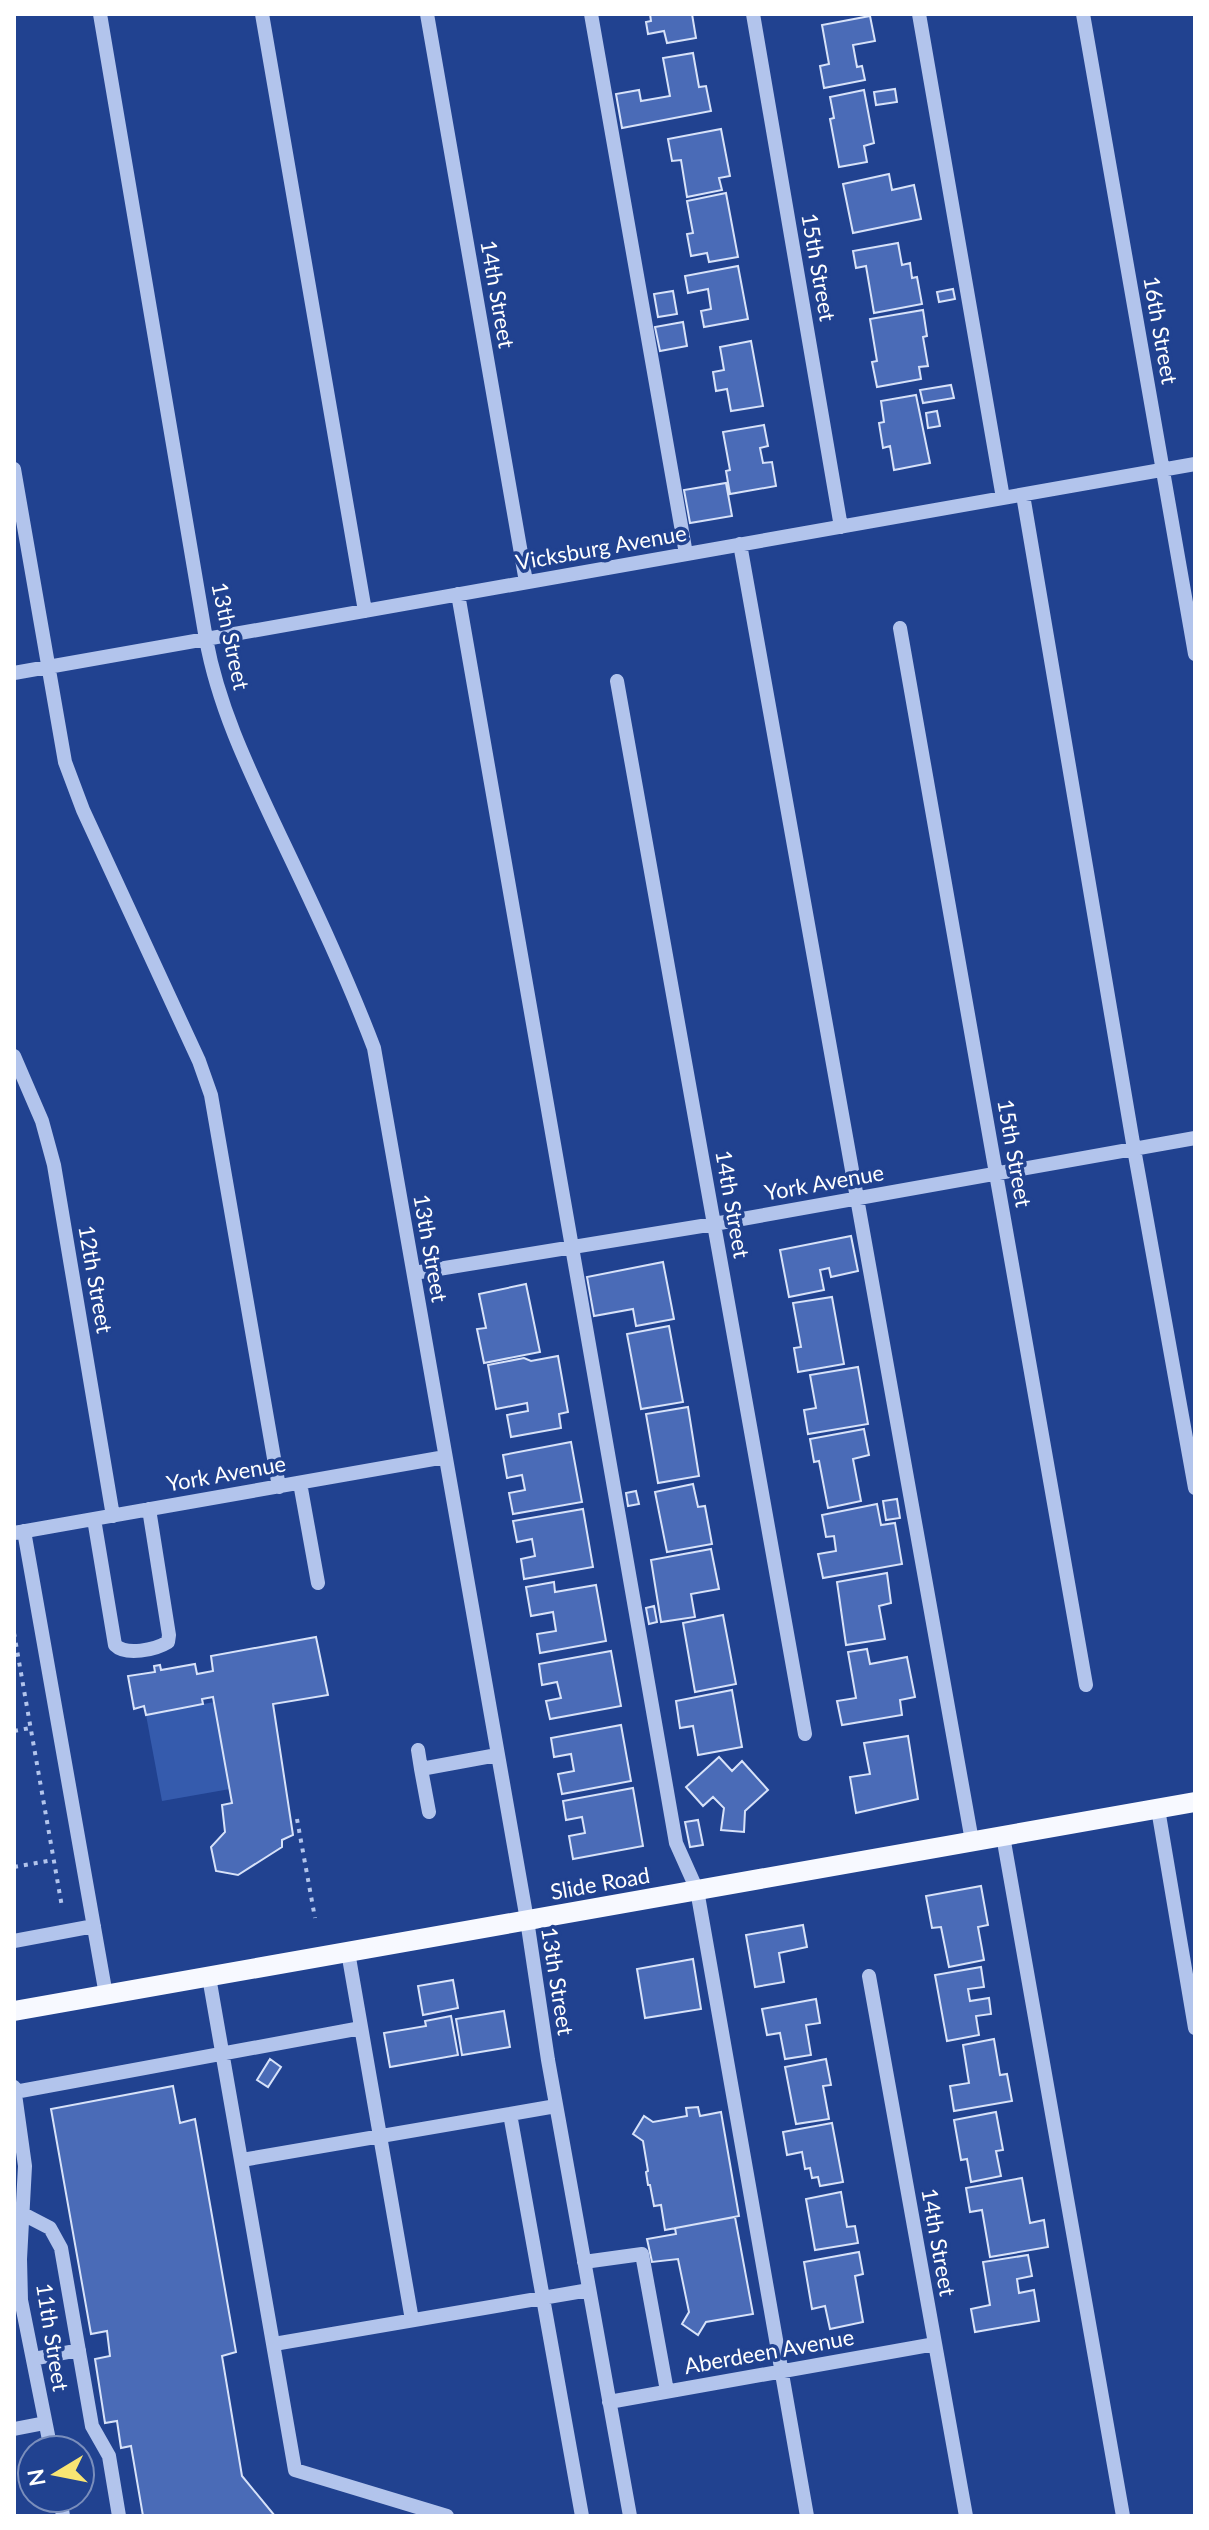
<svg xmlns="http://www.w3.org/2000/svg" width="1209" height="2530" viewBox="0 0 1209 2530" font-family="Lato,sans-serif">
	<style>
		.green { fill: #355bad }
		.building { fill: #4a6bb7; stroke: #d7e2f9; stroke-width: 2 }
		.lines { fill: none; stroke-linecap: round; stroke-linejoin: round }
		.path { stroke: #b2c4ec; stroke-width: 4; stroke-dasharray: 4 6; stroke-linecap: butt }
		.minor { stroke: #b2c4ec; stroke-width: 14 }
		.major { stroke: #f7f9ff; stroke-width: 20 }
		.labels { text-anchor: middle; dominant-baseline: central; stroke-width: 7; stroke-linejoin: round; paint-order: stroke }
		.street-label { font-size: 22px; fill: #fff; stroke: #214290 }
	</style>
	<rect width="100%" height="100%" fill="#214290"/>
	<path class="green" d="M214,1702L230,1789L162,1801L146,1715Z"/>
	<path class="building" d="M650,14H692L696,38L667,43L664,31L648,34L646,22L651,21Z
		M870,16L875,41L853,45L857,67L862,66L865,80L824,88L820,66L829,64L822,25Z
		M693,53L699,87L706,86L711,111L622,128L616,94L639,90L641,101L670,96L663,58Z
		M895,89L897,102L876,105L874,92Z
		M864,90L874,143L864,146L867,162L839,167L830,119L834,118L830,97Z
		M721,129L730,176L719,178L722,190L687,197L681,160L672,161L668,139Z
		M889,174L892,190L914,185L921,219L853,233L843,184Z
		M726,193L738,257L709,262L707,253L691,256L687,234L693,233L687,201Z
		M898,243L902,265L910,263L912,278L917,277L922,304L874,313L866,266L856,268L853,251Z
		M738,266L748,319L704,327L701,311L711,309L708,289L688,293L685,276Z
		M953,289L955,299L939,302L937,292Z
		M673,291L677,314L658,317L654,294Z
		M923,310L927,336L923,337L928,366L919,367L921,379L877,387L872,362L877,361L870,319Z
		M683,322L687,346L660,351L655,327Z
		M751,341L763,406L731,411L727,389L716,391L713,372L724,370L720,347Z
		M951,385L954,398L923,403L920,390Z
		M916,395L930,463L894,470L890,446L883,448L879,423L884,422L881,401Z
		M937,411L940,426L928,428L926,413Z
		M764,425L768,446L760,448L763,463L772,462L776,486L730,494L726,471L730,470L723,432Z
		M726,483L732,516L690,523L684,490Z
		M851,1236L858,1271L831,1277L829,1268L820,1270L824,1290L789,1297L780,1250Z
		M663,1262L674,1319L636,1326L633,1309L594,1316L587,1277Z
		M526,1284L540,1352L484,1363L477,1329L486,1328L479,1294Z
		M832,1297L844,1364L798,1372L794,1348L801,1347L793,1303Z
		M669,1326L683,1402L641,1409L627,1334Z
		M558,1356L568,1412L559,1414L561,1428L511,1437L507,1415L528,1411L527,1403L496,1409L488,1365L524,1358L531,1361Z
		M858,1367L868,1424L808,1434L804,1410L816,1408L810,1375Z
		M688,1407L699,1476L658,1483L646,1414Z
		M864,1429L869,1455L853,1459L861,1501L828,1508L819,1461L814,1462L810,1439Z
		M571,1442L582,1502L513,1514L509,1493L525,1490L522,1475L507,1478L503,1455Z
		M693,1484L698,1507L705,1506L712,1544L667,1552L655,1492Z
		M636,1491L639,1504L628,1506L626,1493Z
		M897,1499L900,1518L886,1520L883,1501Z
		M877,1504L881,1525L895,1523L902,1564L823,1578L818,1554L836,1551L834,1536L826,1537L822,1515Z
		M583,1509L593,1567L524,1579L521,1559L535,1556L532,1539L517,1542L513,1521Z
		M711,1549L719,1589L691,1594L695,1617L661,1622L651,1560Z
		M887,1573L891,1603L879,1606L885,1639L846,1645L837,1582Z
		M554,1582L555,1592L596,1585L606,1641L540,1653L537,1634L556,1631L553,1612L531,1616L526,1587Z
		M654,1606L657,1622L649,1624L646,1608Z
		M723,1615L736,1684L695,1692L683,1623Z
		M316,1637L328,1695L273,1704L293,1835L282,1840V1847L238,1875L216,1871L211,1847L225,1832L222,1805L232,1803L213,1697L202,1699L203,1704L146,1715L144,1706L134,1709L128,1676L155,1672L154,1666L160,1665L161,1670L195,1664L197,1674L213,1671L211,1656Z
		M867,1649L870,1664L907,1657L915,1697L900,1700L902,1715L842,1725L837,1701L856,1698L848,1652Z
		M611,1651L621,1706L550,1719L546,1701L561,1698L557,1682L542,1685L539,1664Z
		M732,1690L742,1747L698,1755L693,1726L680,1728L676,1701Z
		M621,1725L631,1781L562,1794L558,1774L574,1771L571,1754L554,1757L551,1738Z
		M908,1736L918,1799L856,1813L850,1777L870,1774L864,1743Z
		M719,1757L732,1771L742,1761L768,1790L745,1811L744,1832L721,1830L724,1808L713,1797L703,1806L686,1787Z
		M633,1788L643,1846L573,1859L569,1836L585,1833L582,1817L566,1820L563,1801Z
		M698,1820L703,1845L690,1847L685,1822Z
		M981,1886L988,1925L978,1927L984,1960L949,1967L941,1927L932,1928L926,1896Z
		M803,1925L807,1947L779,1953L784,1982L755,1987L746,1935Z
		M693,1959L701,2009L645,2018L637,1969Z
		M981,1967L984,1987L968,1989L970,2001L989,1998L991,2014L976,2016L979,2035L947,2041L935,1975Z
		M453,1980L458,2008L423,2015L418,1986Z
		M816,1999L820,2023L806,2025L811,2055L785,2059L780,2033L767,2035L762,2009Z
		M504,2011L510,2047L462,2055L456,2019Z
		M451,2016L458,2055L390,2067L384,2033L426,2026L425,2021Z
		M994,2039L1000,2075L1007,2074L1012,2101L954,2111L950,2086L969,2083L963,2045Z
		M270,2059L281,2067L268,2087L257,2080Z
		M826,2059L831,2085L823,2086L829,2119L796,2124L785,2067Z
		M173,2086L180,2123L195,2119L236,2352L222,2356L242,2476L275,2516H143L131,2446L121,2448L117,2421L105,2423L95,2359L110,2356L107,2331L91,2334L51,2109Z
		M698,2107L700,2116L721,2112L739,2216L665,2230L661,2205L654,2206L650,2185H648L646,2172L648,2171L643,2141L633,2134L644,2116L653,2122L687,2116L686,2108Z
		M996,2112L1003,2150L996,2151L1001,2176L971,2182L967,2159L961,2160L954,2120Z
		M832,2123L843,2182L820,2186L818,2177L812,2178L810,2168L805,2169L802,2152L787,2155L783,2132Z
		M1022,2178L1030,2223L1044,2220L1048,2247L990,2257L982,2210L970,2212L966,2188Z
		M841,2192L847,2227L855,2226L858,2243L815,2250L806,2199Z
		M735,2217L753,2314L706,2322L698,2335L682,2324L689,2312L678,2259L652,2262L647,2239L676,2234L675,2228Z
		M859,2252L863,2274L855,2276L863,2322L830,2329L825,2306L812,2309L804,2262Z
		M1028,2255L1032,2276L1017,2279L1019,2293L1034,2290L1039,2321L975,2332L971,2309L990,2305L983,2262Z"/>
	<g class="lines">
		<path class="path" d="M14,1633L62,1907
			M14,1731L30,1728
			M297,1819L315,1918
			M14,1867L53,1860"/>
		<path class="minor" d="M100,14L206,639C219,710 251,774 282,840C315,909 347,977 374,1048L527,1920L548,2060L630,2516
			M262,14L365,611
			M427,14L526,582
			M591,14L686,554
			M753,14L841,527
			M919,14L1003,498
			M1083,14L1195,654
			M14,469L65,762L83,810L199,1061L211,1095L279,1487
			M1023,495L1134,1149L1195,1488
			M740,544L972,1841
			M458,594L676,1843L697,1890L807,2516
			M900,628L1086,1685
			M14,673L1195,464
			M617,681L805,1734
			M14,1056L42,1121L54,1165L113,1516
			M414,1273L714,1224L1195,1138
			M300,1483L318,1583
			M94,1519L115,1645C126,1656 155,1650 168,1642L169,1635L149,1509
			M24,1531L106,1995
			M14,1533L445,1457
			M418,1750L421,1769
			M1158,1809L1195,2028
			M429,1812L421,1769L497,1755
			M1003,1836L1123,2516
			M14,1941L94,1926
			M348,1952L412,2320
			M869,1976L966,2516
			M209,1977L295,2470L447,2516
			M14,2087L25,2166L20,2259L21,2300L51,2450
			M15,2092L361,2028
			M510,2114L556,2106
			M242,2160L510,2114L582,2516
			M23,2214L50,2228L61,2248L92,2426L109,2456L119,2516
			M584,2262L642,2254L667,2391
			M274,2344L589,2290
			M33,2359L79,2350
			M609,2402L935,2344
			M14,2429L45,2423
			M60,2498L63,2516"/>
		<path class="major" d="M14,2011L1195,1802"/>
	</g>
	<g class="labels">
		<g class="street-label">
			<text transform="translate(819 267) rotate(80)">15th Street</text>
			<text transform="translate(498 294) rotate(80)">14th Street</text>
			<text transform="translate(1161 330) rotate(80)">16th Street</text>
			<text transform="translate(601 547) rotate(-10)">Vicksburg Avenue</text>
			<text transform="translate(231 636) rotate(78)">13th Street</text>
			<text transform="translate(1015 1153) rotate(80)">15th Street</text>
			<text transform="translate(824 1182) rotate(-10)">York Avenue</text>
			<text transform="translate(733 1204) rotate(80)">14th Street</text>
			<text transform="translate(431 1248) rotate(80)">13th Street</text>
			<text transform="translate(96 1279) rotate(80)">12th Street</text>
			<text transform="translate(226 1473) rotate(-10)">York Avenue</text>
			<text transform="translate(600 1883) rotate(-10)">Slide Road</text>
			<text transform="translate(558 1981) rotate(81)">13th Street</text>
			<text transform="translate(939 2242) rotate(80)">14th Street</text>
			<text transform="translate(53 2337) rotate(81)">11th Street</text>
			<text transform="translate(769 2351) rotate(-10)">Aberdeen Avenue</text>
		</g>
	</g>
	<rect width="1209" height="2530" fill="none" stroke="#ffffff" stroke-width="32"/>
	<g transform="translate(56 2474) rotate(260)"><circle r="38" fill="#214290" stroke="#7a8ebc" stroke-width="2"/>
	<path d="M0-6L14 30L0 20L-14 30Z" fill="#f9e573"/>
	<text y="-12" font-size="22" font-weight="bold" text-anchor="middle" fill="#ffffff">N</text>
	</g>
</svg>
